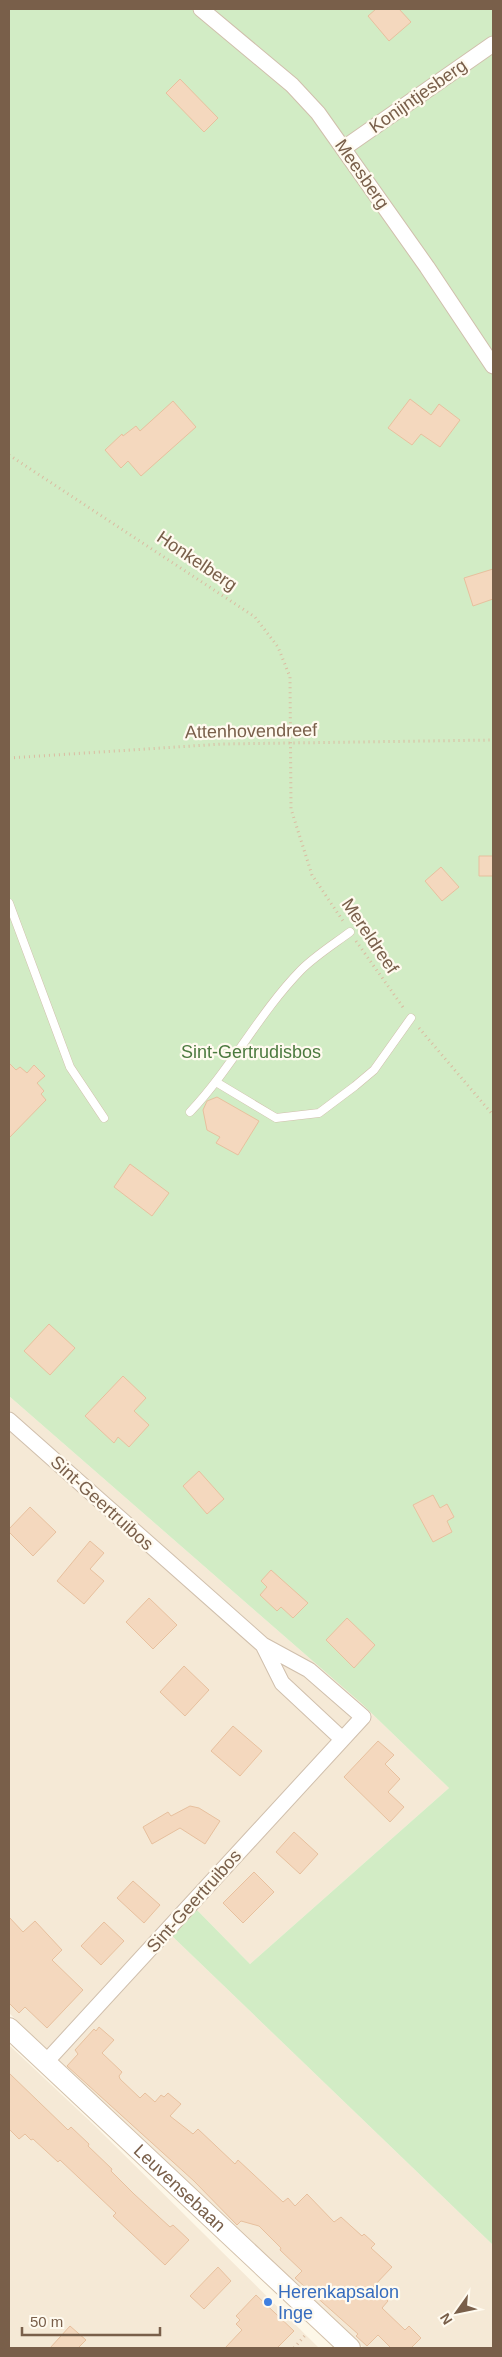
<svg xmlns="http://www.w3.org/2000/svg" width="502" height="2357" viewBox="0 0 502 2357" font-family="Helvetica,sans-serif">
	<style>
		.residential { fill: #f5e9d6 }
		.green { fill: #d2ecc5 }
		.building { fill: #f4d8be; stroke: #e7c09e }
		.lines { fill: none; stroke-linecap: round; stroke-linejoin: round }
		.lane-casing { stroke: #d0bfac; stroke-width: 9 }
		.street-casing { stroke: #d0bfac; stroke-width: 17 }
		.secondary-casing { stroke: #d3c0aa; stroke-width: 22 }
		.path { stroke: #dabba1; stroke-width: 3; stroke-dasharray: 1 4; stroke-linecap: butt }
		.lane { stroke: #fff; stroke-width: 8 }
		.street { stroke: #fff; stroke-width: 15 }
		.secondary { stroke: #fff; stroke-width: 20 }
		.shop-dot { fill: #3f7fe0; stroke: #fffaef; stroke-width: 2 }
		.labels { text-anchor: middle; dominant-baseline: central; stroke-width: 4.5; stroke-linejoin: round; paint-order: stroke }
		.street-label { font-size: 18px; fill: #795f4a; stroke: #fffaef }
		.park-label { font-size: 18px; fill: #4c7a3f; stroke: #fffaef }
		.shop-label { font-size: 18px; fill: #366cbe; stroke: #fffaef; text-anchor: start }
	</style>
	<rect width="100%" height="100%" fill="#fdf7e8"/>
	<path class="residential" d="M9,1396L361,1703L449,1788L250,1964L197,1910L172,1936L493,2245V2348H364L9,2013Z
		M9,2045L94,2125L319,2348H9Z"/>
	<path class="green" d="M9,9H493V2245L172,1936L197,1910L250,1964L449,1788L361,1703L9,1396Z"/>
	<path class="building" d="M376,9H399L411,22L389,41L368,16Z
		M180,79L218,118L204,132L166,93Z
		M410,399L431,415L439,404L460,420L440,447L421,434L412,445L388,428Z
		M173,401L196,427L141,476L128,461L121,468L105,450L122,434L123,436L136,426L140,431Z
		M493,569V599L473,606L464,578Z
		M479,856H493V876H479Z
		M441,867L459,887L442,901L425,881Z
		M9,1063L16,1070L20,1067L27,1073L34,1065L45,1076L37,1083L44,1091L41,1094L46,1100L9,1138Z
		M217,1097L259,1121L238,1155L216,1143L220,1137L207,1130L203,1110L207,1101Z
		M130,1164L169,1193L152,1216L114,1187Z
		M49,1324L75,1348L50,1375L24,1351Z
		M123,1376L146,1398L134,1411L149,1425L129,1447L118,1437L114,1443L85,1416Z
		M199,1471L224,1499L207,1514L183,1486Z
		M433,1495L440,1508L447,1504L454,1517L447,1521L452,1532L433,1542L413,1505Z
		M30,1507L56,1532L33,1556L9,1532V1529Z
		M90,1541L104,1553L90,1569L104,1581L84,1604L57,1581Z
		M271,1570L308,1603L293,1618L281,1607L277,1611L260,1595L267,1587L261,1581Z
		M149,1598L177,1625L153,1649L126,1622Z
		M347,1618L375,1645L354,1668L326,1640Z
		M184,1666L209,1690L185,1716L160,1692Z
		M233,1726L262,1751L240,1776L211,1751Z
		M378,1741L394,1755L385,1764L400,1779L388,1792L404,1807L390,1822L344,1777Z
		M190,1806L199,1808L220,1821L205,1844L180,1828L152,1844L143,1827L168,1812L171,1816Z
		M294,1832L318,1854L300,1874L276,1852Z
		M254,1872L274,1892L243,1923L223,1903Z
		M133,1881L160,1905L144,1923L117,1898Z
		M9,1917L23,1932L35,1921L62,1950L52,1960L83,1990L47,2028L25,2007L19,2013L9,2003Z
		M104,1922L124,1941L101,1965L81,1946Z
		M99,2027L114,2040L102,2053L122,2072L119,2076L120,2079L140,2098L145,2093L155,2102L161,2095L164,2097L168,2093L181,2104L170,2116L193,2134L198,2129L235,2164L238,2160L283,2202L288,2198L295,2206L307,2194L334,2222L341,2217L362,2236L364,2234L375,2244L371,2248L392,2267L373,2287L388,2301L382,2308L405,2330L409,2326L421,2338L411,2348H391L378,2335L367,2346L356,2336L358,2334L295,2278L302,2271L280,2250L281,2248L259,2226L241,2221L237,2225L194,2181L67,2066L78,2054L75,2050L94,2029L96,2031Z
		M9,2073L68,2130L71,2127L89,2144L88,2146L112,2169L111,2171L134,2194L170,2227L173,2225L189,2240L165,2265L113,2216L116,2213L60,2160L58,2162L33,2139L31,2140L25,2134L19,2139L9,2129Z
		M218,2267L231,2281L204,2309L190,2296Z
		M256,2295L294,2331L277,2348H225L242,2330L236,2324L240,2320L236,2316Z
		M70,2326L86,2340L78,2348H50Z"/>
	<g class="lines">
		<g class="lane-casing">
			<path id="lane" d="M9,903L70,1067L104,1118
				M216,1082L276,1118L319,1113L355,1086L374,1070L411,1018
				M190,1112C231,1069 259,1013 301,970C315,956 334,944 350,932"/>
		</g>
		<g class="street-casing">
			<path id="street" d="M201,9L292,85L318,113L427,267L493,366
				M344,148L493,44
				M9,1420L263,1645L309,1670L363,1717L45,2063
				M263,1645L282,1683L342,1739"/>
		</g>
		<g class="secondary-casing">
			<g id="secondary">
				<path id="s1" d="M9,2028L350,2348"/>
			</g>
		</g>
		<path class="path" d="M9,455L255,617L278,647L290,677L291,809L312,875L343,921
			M9,758L222,744L493,740
			M356,941L405,1010
			M419,1028L493,1115
			M294,2348L307,2333"/>
		<use href="#lane" class="lane"/>
		<use href="#street" class="street"/>
		<use href="#secondary" class="secondary"/>
	</g>
	<circle class="shop-dot" cx="268" cy="2302" r="5"/>
	<g class="labels">
		<g class="street-label">
			<text transform="translate(418 96) rotate(-35)">Konijntjesberg</text>
			<text transform="translate(362 174) rotate(55)">Meesberg</text>
			<text transform="translate(197 561) rotate(34)">Honkelberg</text>
			<text transform="translate(251 731) rotate(-1)">Attenhovendreef</text>
			<text transform="translate(370 936) rotate(56)">Mereldreef</text>
			<text transform="translate(102 1503) rotate(42)">Sint-Geertruibos</text>
			<text transform="translate(194 1901) rotate(-48)">Sint-Geertruibos</text>
			<text stroke="none"><textPath href="#s1" startOffset="234">Leuvensebaan</textPath></text>
		</g>
		<g class="park-label">
			<text x="251" y="1052">Sint-Gertrudisbos</text>
		</g>
		<g class="shop-label">
			<text x="278" y="2292">Herenkapsalon<tspan x="278" dy="21">Inge</tspan></text>
		</g>
	</g>
	<rect width="502" height="2357" fill="none" stroke="#795f4a" stroke-width="20"/>
	<g transform="translate(457 2312) rotate(237)" stroke="#fffaef" stroke-width="4" paint-order="stroke">
	<path d="M0-4L9 19L0 12L-9 19Z" fill="#795f4a"/>
	<text y="-8" font-size="14" font-weight="bold" text-anchor="middle" fill="#795f4a">N</text>
	</g>
	<path d="M22 2327v8h138v-8" fill="none" stroke="#795f4a" stroke-width="2.5"/>
	<text x="30" y="2327" font-size="15" fill="#795f4a" stroke="#fffaef" stroke-width="4" paint-order="stroke">50 m</text>
</svg>
